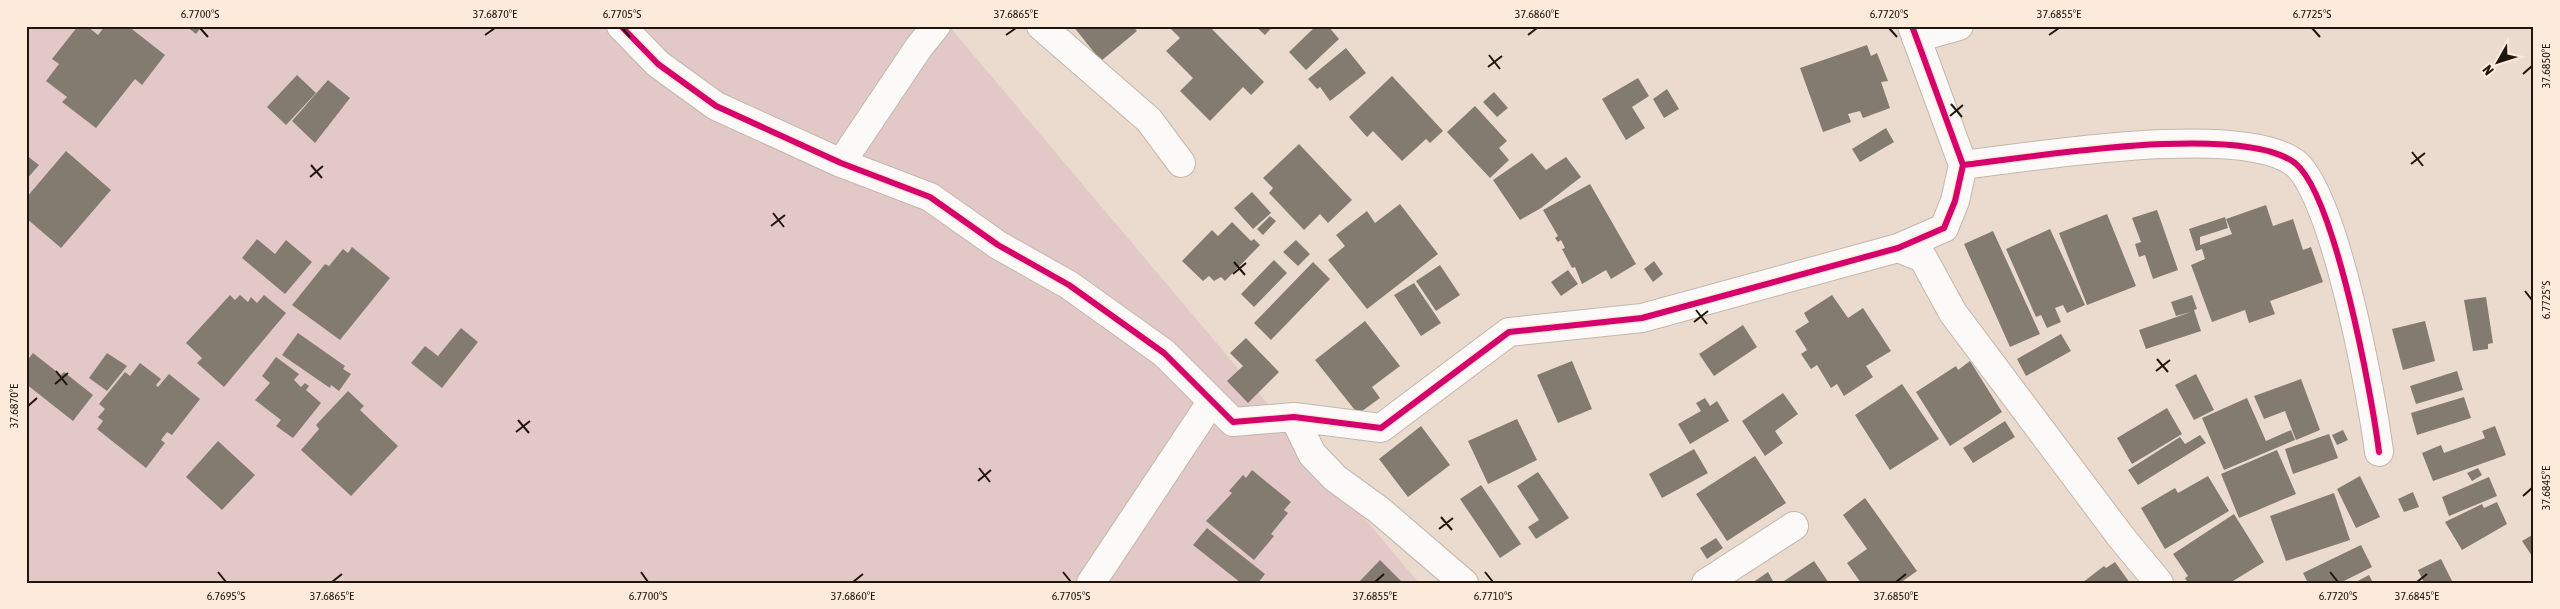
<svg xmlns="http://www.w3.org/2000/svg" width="2560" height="609" viewBox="0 0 2560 609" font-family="'Asap Condensed',sans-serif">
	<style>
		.green { fill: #e2c9c8 }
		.building { fill: #837b70 }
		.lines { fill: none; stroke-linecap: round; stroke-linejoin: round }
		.minor-casing { stroke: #c3b7ad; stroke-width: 30 }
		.minor { stroke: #fcfaf8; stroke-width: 28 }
		.cycleway-casing { stroke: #fceadb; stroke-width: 9 }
		.cycleway { stroke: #d6006c; stroke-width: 6 }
		.ticks { fill: none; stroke: #20160d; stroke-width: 2 }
		.neatline { fill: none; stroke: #20160d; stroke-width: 2 }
		.ticks-label { font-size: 12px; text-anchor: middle; fill: #20160d }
	</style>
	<rect width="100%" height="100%" fill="#eadbce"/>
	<path class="green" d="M26,26H949L1419,583H26Z"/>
	<path class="building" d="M78,26H87L98,35L105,26H128L165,55L142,85L135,79L96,128L62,102L67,97L46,81L59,64L52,59Z
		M186,26H202L196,34Z
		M1073,26H1133L1137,31L1101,61Z
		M1172,26H1209L1264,82L1251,95L1243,87L1210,121L1180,91L1193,78L1166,51L1180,38L1170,28Z
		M1255,26H1273L1265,35Z
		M1316,26H1328L1339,39L1306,70L1289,52Z
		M1867,45L1871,56L1877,53L1888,81L1881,82L1890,108L1863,118L1860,111L1848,114L1851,122L1823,132L1800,68Z
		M1346,48L1366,73L1330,101L1320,87L1317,89L1308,79Z
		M297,75L316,93L286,125L267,107Z
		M1392,76L1443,131L1430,143L1426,139L1402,161L1373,131L1367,137L1349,117Z
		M1638,78L1649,96L1632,107L1645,128L1626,140L1602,99Z
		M328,80L350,98L315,143L292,121Z
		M1667,89L1679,109L1664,118L1653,99Z
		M1494,92L1508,108L1497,117L1483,102Z
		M1475,106L1507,141L1499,148L1509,160L1490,178L1447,132Z
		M1886,128L1894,142L1860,162L1852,149Z
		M1299,144L1352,200L1328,223L1320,214L1304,230L1269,193L1273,188L1263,178Z
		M66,151L111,190L61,248L26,218V198Z
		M1532,153L1546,170L1566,157L1581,177L1541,208L1520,220L1493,180Z
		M26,155L39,165L26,180Z
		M1590,184L1636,264L1611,279L1606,270L1582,284L1575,267L1572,268L1562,249L1565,248L1561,240L1558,242L1555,238L1558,236L1543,210Z
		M1252,192L1271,213L1253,229L1234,208Z
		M1400,204L1438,254L1367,309L1328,260L1345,246L1336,235L1367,211L1375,223Z
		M2266,205L2273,226L2293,219L2303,250L2311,247L2323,282L2270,301L2275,314L2249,323L2245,310L2212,322L2191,265L2205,259L2202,249L2196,251L2189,229L2225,217L2228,228L2200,237V245L2232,234L2226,219Z
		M2157,210L2178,270L2153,279L2145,255L2139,257L2135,244L2141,242L2132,218Z
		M2107,214L2136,286L2087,305L2059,233Z
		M1270,216L1276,221L1263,235L1257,229Z
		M1232,222L1251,241L1254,239L1260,245L1225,281L1221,277L1214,281L1209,276L1203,281L1182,261L1212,230L1218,236Z
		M2050,229L2085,305L2067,313L2063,305L2055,308L2061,322L2047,328L2041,315L2036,317L2006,249Z
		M1993,231L2040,334L2010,347L1964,244Z
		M257,239L275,254L286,240L312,262L285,294L242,258Z
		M1296,240L1310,254L1298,266L1283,252Z
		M352,247L390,278L340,340L292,305L325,264L329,266L343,249L348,253Z
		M1274,260L1287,273L1254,307L1241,294Z
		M1654,261L1663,274L1653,282L1644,269Z
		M1313,262L1330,279L1271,340L1254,323Z
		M1440,265L1460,295L1436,311L1416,281Z
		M1568,270L1578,284L1561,296L1551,282Z
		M1414,283L1441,323L1421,336L1394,295Z
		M230,295L235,300L240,295L248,302L251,297L257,303L264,295L286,313L224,387L197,363L202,358L186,343Z
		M1832,295L1848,318L1863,308L1891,351L1866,366L1873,377L1844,396L1837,384L1831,388L1817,365L1811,369L1801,354L1807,350L1795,331L1809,322L1804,313Z
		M2192,295L2197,309L2194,310L2201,331L2146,349L2139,330L2191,312L2176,316L2171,302Z
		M2486,297L2493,343L2488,344V349L2473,351L2464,300Z
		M1365,321L1400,366L1372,387L1380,398L1358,414L1315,360Z
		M2425,321L2435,361L2403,370L2392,329Z
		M1743,325L1757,347L1714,376L1699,354Z
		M461,328L478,342L442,388L411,363L425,346L438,356Z
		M298,333L345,366L343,369L351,374L339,391L331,385L330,388L282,355Z
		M2061,334L2071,351L2026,376L2017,359Z
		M1246,338L1279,372L1248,403L1227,381L1243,366L1230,353Z
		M33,353L61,375L64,372L93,395L73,421L26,384V362Z
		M107,353L127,366L107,391L89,378Z
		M276,357L299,374L294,380L301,387L305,383L309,386L306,390L321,403L293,438L276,426L281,420L255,400L270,383L262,376Z
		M1572,361L1592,409L1558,423L1537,375Z
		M1970,361L2002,412L1950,446L1916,392L1956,366L1958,370Z
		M140,363L161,379L156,385L158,387L169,374L200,399L172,435L167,432L161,440L165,443L146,468L97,429L103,421L98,417L105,409L99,404L125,372L130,376Z
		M2457,371L2463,390L2416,404L2410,386Z
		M2196,374L2214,410L2194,420L2175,385Z
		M2301,379L2320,430L2296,440L2285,411L2264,419L2254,396Z
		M1902,384L1939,439L1890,470L1855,415Z
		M348,391L364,406L360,410L398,446L351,496L301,450L319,429L316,425Z
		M1783,393L1798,414L1775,431L1783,443L1765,456L1742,421Z
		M2464,397L2471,418L2417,435L2411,413Z
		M1705,398L1710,406L1717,401L1729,421L1690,444L1678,424L1701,411L1696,403Z
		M2247,398L2266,441L2291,430L2295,440L2224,470L2202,418Z
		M2167,408L2182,434L2132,464L2117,438Z
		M1517,419L1537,460L1488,484L1468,441Z
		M2005,421L2015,437L1973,463L1963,448Z
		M1421,426L1450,465L1408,497L1379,459Z
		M2495,426L2506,455L2433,481L2422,453L2441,445L2444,453L2485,438L2482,431Z
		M2343,430L2348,440L2337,445L2332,435Z
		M2329,434L2338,458L2293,474L2285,449Z
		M2200,435L2206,443L2138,485L2128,470L2180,437L2185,444Z
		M218,441L255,475L222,510L186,477Z
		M1694,449L1708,473L1662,498L1649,474Z
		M2277,450L2296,494L2239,518L2221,474Z
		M1755,456L1786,503L1727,541L1696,494Z
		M2478,468L2482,475L2472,481L2467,473Z
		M1252,470L1291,502L1284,510L1288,513L1271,534L1274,536L1254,560L1206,521L1232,493L1229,491L1243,475L1246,478Z
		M1538,472L1569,518L1536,539L1528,527L1539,520L1517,486Z
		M2208,476L2229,511L2165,549L2141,508L2175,488L2178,493Z
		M2360,476L2380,517L2356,528L2337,489Z
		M2489,477L2497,496L2449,516L2442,497Z
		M1481,485L1521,544L1500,558L1460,499Z
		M2413,492L2419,507L2404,512L2398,499Z
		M2334,493L2350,540L2286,561L2270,516Z
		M1865,498L1917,571L1900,583H1861L1847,563L1867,549L1843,515Z
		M2497,502L2507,524L2462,550L2445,522L2482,504L2484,508Z
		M2234,514L2264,562L2233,581L2234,583H2188L2185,578L2188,576L2173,554Z
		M1207,528L1265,574L1258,583H1241L1193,545Z
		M2534,534V559L2522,541Z
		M1716,538L1723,548L1707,559L1700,548Z
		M2361,545L2372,567L2340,583H2308L2303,573Z
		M2441,559L2453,583H2424L2418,570Z
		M1380,560L1403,583H1358Z
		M1814,561L1829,583H1781Z
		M2115,562L2130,583H2082L2104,566L2106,568Z
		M1768,572L1774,583H1752Z
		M2369,575L2373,583H2354Z"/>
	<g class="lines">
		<g class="minor-casing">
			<path id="minor" d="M621,26L658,64L716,106L841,163L930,197L998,245L1069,285L1164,353L1233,422L1294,417L1381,428L1509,332L1642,318L1898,248L1944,228L1955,201L1963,165L1912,26
				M1041,26L1149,120L1181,163
				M1916,38L1959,26
				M841,163L919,47L936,26
				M1963,165C2033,157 2241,122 2295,163C2335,195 2372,396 2379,452
				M1898,248L1923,258L1953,313L2121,537L2159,583
				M1294,417L1312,454L1335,478L1379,510L1464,583
				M1091,583L1212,401
				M1706,583L1794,526"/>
		</g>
		<use href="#minor" class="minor"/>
		<g class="cycleway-casing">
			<path id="cycleway" d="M621,26L658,64L716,106L841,163L930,197L998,245L1069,285L1164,353L1233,422L1294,417L1381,428L1509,332L1642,318L1898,248L1944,228L1955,201L1963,165L1912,26
				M1963,165C2033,157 2241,122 2295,163C2335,195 2372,396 2379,452"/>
		</g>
		<use href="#cycleway" class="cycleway"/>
	</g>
	<path class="ticks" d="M200,28L208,37M622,28L630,37M1889,28L1897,37M2312,28L2320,37M485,35L495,28M1006,35L1016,28M1528,35L1537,28M2049,35L2059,28M1489,55L1500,69M1488,67L1502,56M2523,74L2532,66M1951,104L1962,117M1950,116L1963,105M2412,152L2423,166M2411,164L2425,153M311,165L322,178M310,177L323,166M773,213L784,227M771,226L785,215M1234,262L1245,275M1233,274L1246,263M2525,291L2532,300M1696,310L1707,324M1694,322L1708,311M2157,359L2168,372M56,371L67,385M2156,371L2170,360M55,384L68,373M28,406L37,398M518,420L529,433M516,432L530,421M979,468L990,482M978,481L991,470M2523,496L2532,488M1441,517L1452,530M1439,529L1453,518M218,572L226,582M641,572L648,582M1063,572L1071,582M1485,572L1493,582M2330,572L2338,582M332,582L342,574M853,582L863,574M1375,582L1384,574M1896,582L1906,574M2417,582L2427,574"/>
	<rect width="2560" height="609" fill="none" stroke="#fceadb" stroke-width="55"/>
	<g transform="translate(2498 62) rotate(231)" stroke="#fceadb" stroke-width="4" paint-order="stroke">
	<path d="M0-4L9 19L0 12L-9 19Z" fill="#20160d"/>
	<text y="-8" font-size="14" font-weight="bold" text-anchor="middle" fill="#20160d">N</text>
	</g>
	<rect x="28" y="28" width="2504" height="554" class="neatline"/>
	<g class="ticks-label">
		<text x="200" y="18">6.7700°S</text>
		<text x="495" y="18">37.6870°E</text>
		<text x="622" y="18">6.7705°S</text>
		<text x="1016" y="18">37.6865°E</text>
		<text x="1537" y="18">37.6860°E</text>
		<text x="1889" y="18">6.7720°S</text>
		<text x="2059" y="18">37.6855°E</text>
		<text x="2312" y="18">6.7725°S</text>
		<text transform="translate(2546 66) rotate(-90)" y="4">37.6850°E</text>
		<text transform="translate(2546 300) rotate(-90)" y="4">6.7725°S</text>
		<text transform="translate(14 406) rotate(-90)" y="4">37.6870°E</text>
		<text transform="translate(2546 488) rotate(-90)" y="4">37.6845°E</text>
		<text x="226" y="600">6.7695°S</text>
		<text x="332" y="600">37.6865°E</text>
		<text x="648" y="600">6.7700°S</text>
		<text x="853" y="600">37.6860°E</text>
		<text x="1071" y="600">6.7705°S</text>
		<text x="1375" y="600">37.6855°E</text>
		<text x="1493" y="600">6.7710°S</text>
		<text x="1896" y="600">37.6850°E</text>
		<text x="2338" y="600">6.7720°S</text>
		<text x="2417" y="600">37.6845°E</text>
	</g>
</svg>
